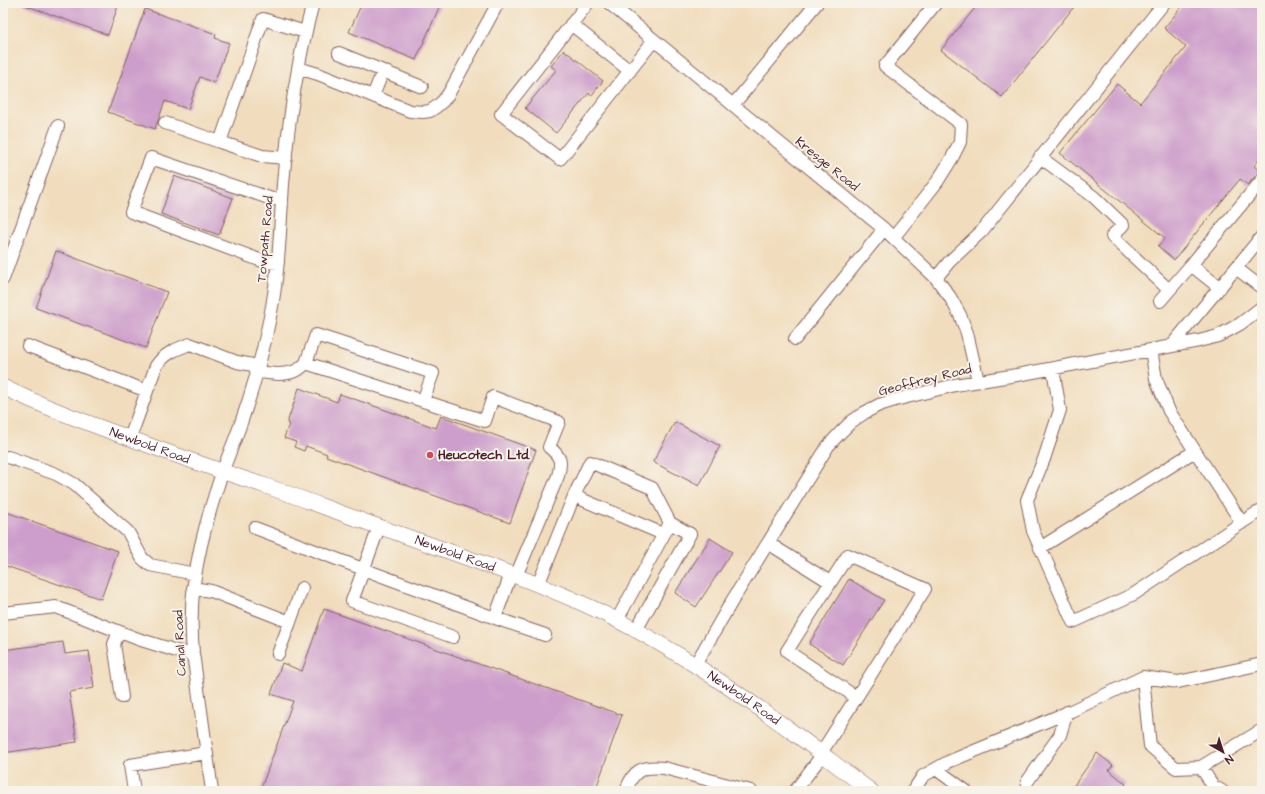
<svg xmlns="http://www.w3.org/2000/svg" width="1265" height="794" viewBox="0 0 1265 794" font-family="'Architects Daughter',sans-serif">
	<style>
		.building { fill: #cd9ecb }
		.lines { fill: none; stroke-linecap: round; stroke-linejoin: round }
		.minor-casing { stroke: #84625e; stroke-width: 14 }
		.major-casing { stroke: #84625e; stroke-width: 16 }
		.minor { stroke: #fff; stroke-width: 12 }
		.major { stroke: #fff; stroke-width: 15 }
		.poi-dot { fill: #d1495b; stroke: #f7f3e8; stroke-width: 1.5 }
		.labels { text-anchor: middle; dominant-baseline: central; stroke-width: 4; stroke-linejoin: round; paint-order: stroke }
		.street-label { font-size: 13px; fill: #4a1f2b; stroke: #f7f3e8 }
		.poi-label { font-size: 13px; font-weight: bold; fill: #4a1f2b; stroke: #f7f3e8; text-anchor: start }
	</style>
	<rect width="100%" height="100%" fill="#f7f3e8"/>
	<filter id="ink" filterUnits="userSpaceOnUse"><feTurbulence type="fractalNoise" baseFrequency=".025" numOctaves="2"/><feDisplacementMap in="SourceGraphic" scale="8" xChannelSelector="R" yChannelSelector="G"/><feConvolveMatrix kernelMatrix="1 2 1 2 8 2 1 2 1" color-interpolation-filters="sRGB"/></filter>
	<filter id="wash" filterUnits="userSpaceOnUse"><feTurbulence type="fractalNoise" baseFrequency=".012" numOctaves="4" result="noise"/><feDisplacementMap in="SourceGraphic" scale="16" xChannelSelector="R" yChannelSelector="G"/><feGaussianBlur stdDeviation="0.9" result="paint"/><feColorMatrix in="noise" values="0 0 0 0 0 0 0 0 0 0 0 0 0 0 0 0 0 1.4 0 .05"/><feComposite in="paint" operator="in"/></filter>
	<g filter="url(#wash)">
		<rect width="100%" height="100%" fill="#f1ddbd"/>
		<g id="blocks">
			<path class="building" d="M22,3H119L108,35L22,4Z
				M362,3H441L416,60L349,32Z
				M979,3H1077L1002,97L941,50Z
				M1185,3H1262V156L1254,166L1261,172L1260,173L1256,175L1248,185L1240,179L1174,260L1158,246L1165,238L1060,153L1117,84L1140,103L1186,47L1164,28Z
				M145,9L216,34L215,38L229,43L214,83L200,77L188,109L165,101L155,129L108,112Z
				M564,50L603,81L591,96L589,93L556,133L525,108L556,70L551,66Z
				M174,176L233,198L219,235L161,214Z
				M56,251L167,292L146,348L36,308Z
				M299,388L337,402L340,394L436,428L441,416L536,450L510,523L326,456L327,454L306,446L304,451L294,447L296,442L284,438L289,424L287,423Z
				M675,422L720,446L699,486L653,462Z
				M3,511L118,551L101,599L3,565Z
				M710,538L732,552L696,607L675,593Z
				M849,579L884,600L843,665L809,644Z
				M324,609L622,715L595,791H260L293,701L271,694L282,663L302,671Z
				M63,642L65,654L89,651L94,688L69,692L77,742L3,753V650Z
				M1097,753L1113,765L1109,770L1126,784L1121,791H1070Z"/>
		</g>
	</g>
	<g filter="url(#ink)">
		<use href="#blocks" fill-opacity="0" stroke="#84625e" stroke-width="1"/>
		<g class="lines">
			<g class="minor-casing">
				<path id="minor" d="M588,3L501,114L560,159L654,40
					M609,3L884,229L936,278L950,297L960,315L967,333L978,381
					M571,24L630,71
					M339,53L422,87
					M298,68L318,74L410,111L423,112L430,111L436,107L443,101L449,93L498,3
					M373,96L383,71
					M733,105L817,3
					M165,123L220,142L263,19L305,32
					M220,142L262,156L286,158
					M1040,157L1094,197L1123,225L1112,236L1169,290
					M1262,236L1236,268L1262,288
					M894,237L937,182L952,158L960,142L961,124L885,66L936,3
					M278,263L265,262L131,212L151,158L272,199H282
					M936,278L949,262L982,231L1164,3
					M3,279L58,126
					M1220,288L1191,265L1262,180
					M1160,301L1191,265
					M795,339L884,229
					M28,346L147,391
					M1171,346L1236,268
					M1151,350L1156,379L1169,411L1242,523
					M306,363L316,335L433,373L423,401
					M1053,369L1060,410L1044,459L1027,500L1033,531L1073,622L1134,594L1255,514L1262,511
					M256,371C269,374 283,376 295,371C299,370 303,366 306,363L485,421L493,397L559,422L549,447C561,457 562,461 558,476L516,576
					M130,438L156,366C164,354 176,349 190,344L237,362L258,366
					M8,457L56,474L74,484L128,532L142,558L150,565L195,574
					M574,496L663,534
					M379,527L352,601L453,637
					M255,528L363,569L495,618L511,574
					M768,543L830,582
					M1040,548L1195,451
					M538,585L574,496L590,462L652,488L670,523L690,534L636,630
					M193,588L211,591L290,622L302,588
					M3,613L56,607L138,639L183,653H193
					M495,618L545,635
					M617,620L670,523
					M119,632L114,644L122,697
					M278,654L290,622
					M695,665L732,601L828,446L839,434L851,422L864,413L879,405L895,400L955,385L1017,375L1199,341L1218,336L1240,324L1262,307
					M1143,677L1150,746L1176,768L1201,767L1262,730
					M821,753L925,589L848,555L787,651L856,697
					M1201,767L1213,786L1222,791
					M936,769L966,791
					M1027,782L1060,735L1067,712
					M134,791L130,765L207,753
					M212,791L193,653C191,629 191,606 194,583C199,546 210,508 222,473C228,456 235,440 241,423C253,389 263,353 270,317C279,273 280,229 283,184C288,123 297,62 313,3
					M626,791C633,769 643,766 664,768L751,791
					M795,791L823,754
					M913,791L923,776L948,762L1071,711L1143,677L1178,682L1262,664"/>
			</g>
			<g class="major-casing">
				<g id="major">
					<path id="s1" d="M3,387C52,411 105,429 156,448C192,461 229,474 266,486C304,499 342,514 380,527C447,551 514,573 579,602C656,636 726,684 794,733C820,752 845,772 871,791"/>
				</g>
			</g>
			<use href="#minor" class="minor"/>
			<use href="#major" class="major"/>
		</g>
	</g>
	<circle class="poi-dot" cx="430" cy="455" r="4"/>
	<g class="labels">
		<g class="street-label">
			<text transform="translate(827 164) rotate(39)">Kresge Road</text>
			<text transform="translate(265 239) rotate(-85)">Towpath Road</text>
			<text transform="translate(925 380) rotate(-14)">Geoffrey Road</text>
			<text stroke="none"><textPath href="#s1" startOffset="158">Newbold Road</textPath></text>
			<text stroke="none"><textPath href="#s1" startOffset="482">Newbold Road</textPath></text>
			<text transform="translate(180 643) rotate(-93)">Canal Road</text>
			<text stroke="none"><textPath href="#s1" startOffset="806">Newbold Road</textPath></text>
		</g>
		<g class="poi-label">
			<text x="438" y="455">Heucotech Ltd.</text>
		</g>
	</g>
	<rect width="1265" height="794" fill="none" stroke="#f7f3e8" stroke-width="16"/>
	<g transform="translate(1223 752) rotate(141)" stroke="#f7f3e8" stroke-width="3" paint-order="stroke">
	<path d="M0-3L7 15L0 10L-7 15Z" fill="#4a1f2b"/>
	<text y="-6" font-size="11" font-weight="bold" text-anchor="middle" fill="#4a1f2b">N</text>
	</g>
</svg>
